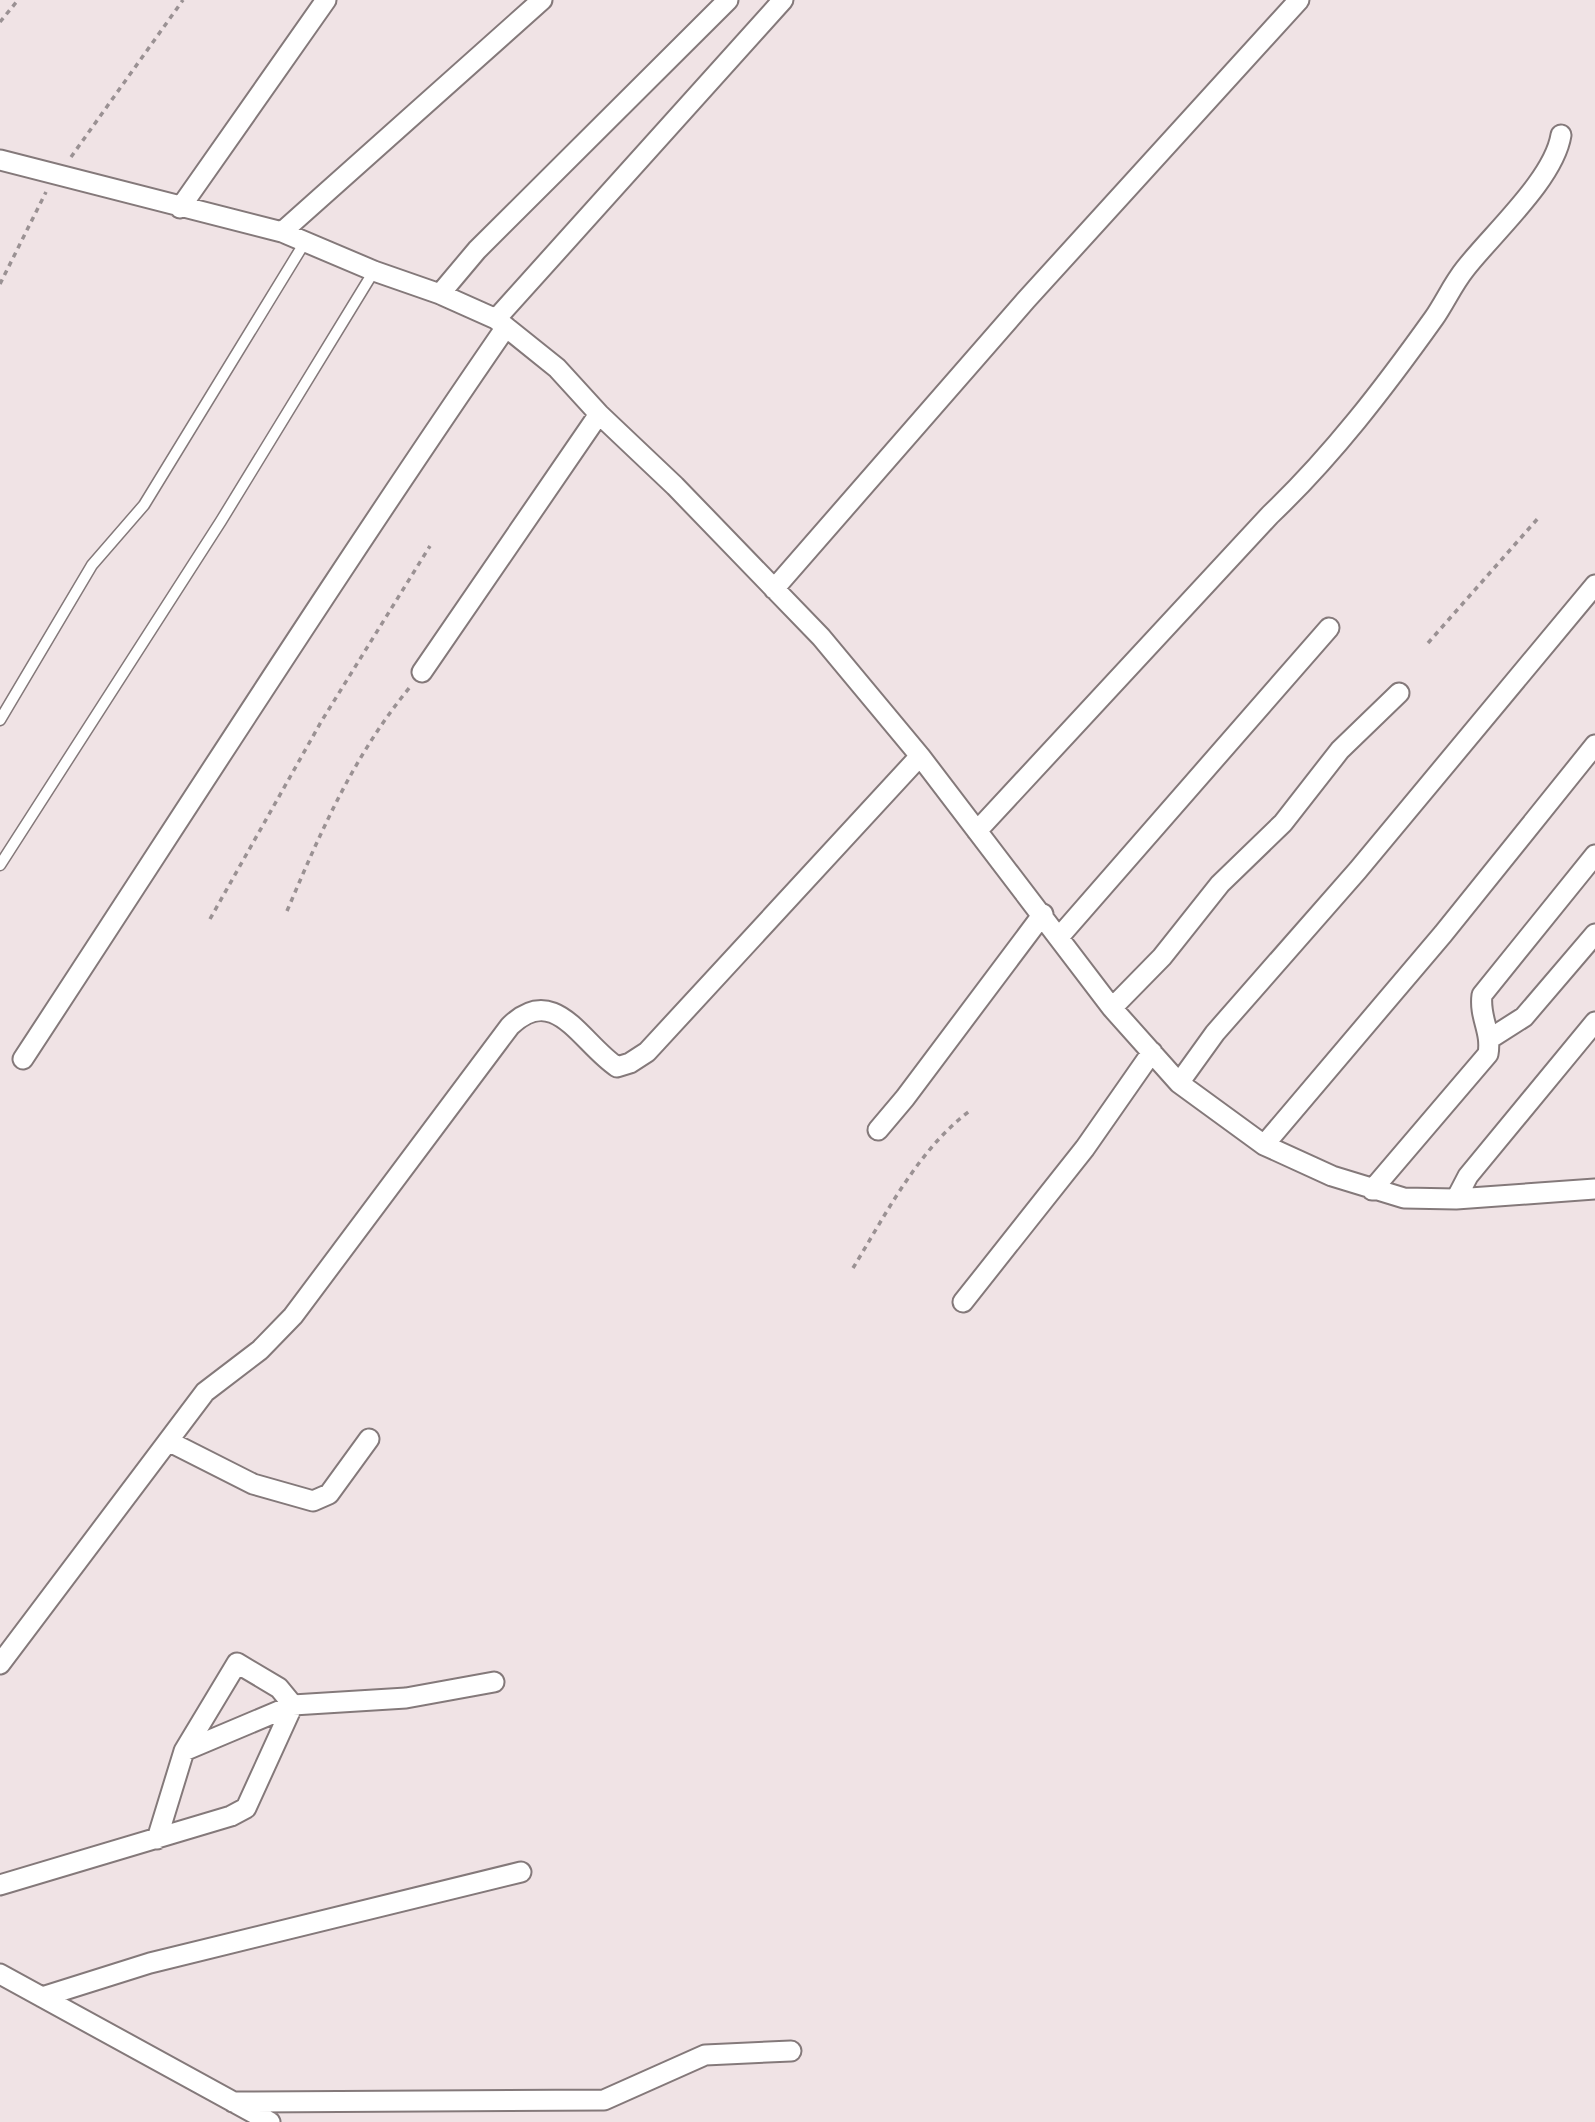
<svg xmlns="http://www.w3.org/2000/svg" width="1595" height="2122" viewBox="0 0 1595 2122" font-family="Mulish,sans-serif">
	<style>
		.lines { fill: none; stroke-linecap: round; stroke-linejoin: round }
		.lane-casing { stroke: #84797a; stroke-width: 13 }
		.street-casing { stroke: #84797a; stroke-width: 23 }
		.path { stroke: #9a9193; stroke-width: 3.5; stroke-dasharray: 5 5; stroke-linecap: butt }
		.lane { stroke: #fff; stroke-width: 10 }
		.street { stroke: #fff; stroke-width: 19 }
	</style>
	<rect width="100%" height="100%" fill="#f0e3e5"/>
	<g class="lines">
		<g class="lane-casing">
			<path id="lane" d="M0,720L92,565L144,505L305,242
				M0,865L221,521L374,271"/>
		</g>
		<g class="street-casing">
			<path id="street" d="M0,160L282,232L374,271L440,294L496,319L557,368L599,414L675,486L821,637L920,756L1112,1008L1179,1083L1264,1145L1332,1176L1404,1198L1456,1199L1595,1189
				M180,208L326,0
				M282,232L542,0
				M440,294L477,250L728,0
				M496,319L783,0
				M774,589L1026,300L1299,0
				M422,672L599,414
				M977,831L1270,515C1332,456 1384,388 1434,318C1445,302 1453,284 1465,269C1493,233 1554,179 1561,135
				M1060,936L1329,628
				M1112,1008L1162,957L1220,884L1283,823L1340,750L1399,693
				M1491,1038L1524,1017L1595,934
				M23,1059C183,815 340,568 506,327
				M1179,1083L1215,1033L1358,870L1595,585
				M878,1130L905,1098L1043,914
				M1264,1145L1443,934L1595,745
				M1372,1190L1488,1054C1492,1031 1479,1018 1482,995L1595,855
				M1456,1199L1468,1176L1595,1022
				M963,1302L1085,1148L1152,1052
				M168,1441L253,1484L313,1501L329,1494L369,1439
				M0,1664L205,1392L260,1350L293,1316L510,1026C555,982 581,1043 617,1067L630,1063L647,1052L920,756
				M157,1839L184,1751L293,1705L406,1698L494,1682
				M0,1885L231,1816L246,1808L293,1705L279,1688L237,1663L184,1751
				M0,1974L270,2122
				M42,1997L150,1963L521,1872
				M233,2102L604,2100L705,2055L791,2051"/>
		</g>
		<path class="path" d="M0,22L18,0
			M71,157L183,0
			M0,284L46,192
			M1428,643L1540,516
			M287,911C321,831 354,755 410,687
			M210,919L321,722L430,546
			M853,1268C886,1214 919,1148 971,1110"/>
		<use href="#lane" class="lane"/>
		<use href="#street" class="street"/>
	</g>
</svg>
